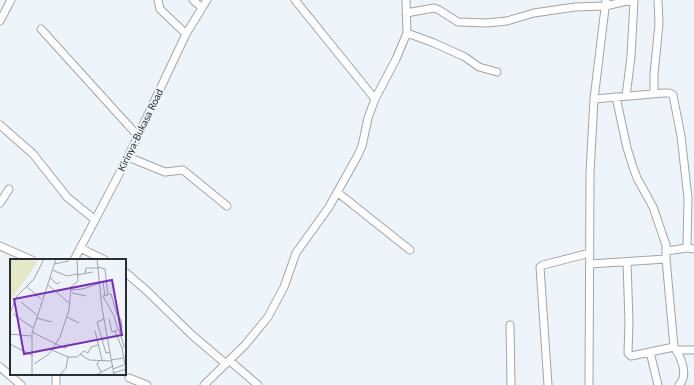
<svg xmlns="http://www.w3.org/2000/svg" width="694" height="385" viewBox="0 0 694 385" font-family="Lato,sans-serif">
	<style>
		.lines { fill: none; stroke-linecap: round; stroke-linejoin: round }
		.minor-casing { stroke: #9ea5ab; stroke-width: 9 }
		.minor { stroke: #fff; stroke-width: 7 }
		.labels { text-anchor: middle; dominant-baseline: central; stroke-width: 4; stroke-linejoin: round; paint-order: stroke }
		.street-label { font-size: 10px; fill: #2b2e30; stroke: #edf5fb }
		.inset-road { fill: none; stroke: #9fa5aa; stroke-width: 1 }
		.view { fill: #7b2cbf; fill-opacity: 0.15; stroke: #7b2cbf; stroke-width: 2 }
		.inset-edge { fill: none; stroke: #2b2e30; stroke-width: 2 }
	</style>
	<rect width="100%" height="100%" fill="#edf5fb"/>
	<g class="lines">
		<g class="minor-casing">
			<path id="minor" d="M158,0L160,9L186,34
				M193,0L202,8
				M295,0L375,99
				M406,13L434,8L439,10L458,22L487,23L507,21L534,13L575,7L605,6L632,0
				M0,21L11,0
				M41,29L138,136
				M407,33L434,43L465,57L479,67L497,72
				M654,94V74L659,24L658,0
				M626,96L631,57L634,0
				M616,97L627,148L633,167L637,178L653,207L666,245V259L674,347L631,356L628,353L629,322L627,262
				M594,99L664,93H669L673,95L681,136L688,198L687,248
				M0,125L33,154L67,197L94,219
				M128,157L165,172L183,170L227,206
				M337,192L410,250
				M0,203L9,189
				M0,246L32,260
				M80,248L105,260
				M667,251L687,248L694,249
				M74,260L128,157L186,34L207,0
				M590,264L666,259
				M125,272L146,290L192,335L226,364
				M510,325L511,385
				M674,347C681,357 689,375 679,385
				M677,350H694
				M650,352L658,385
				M230,361L258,385
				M0,367L21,385
				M129,378L147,385
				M56,385V374
				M204,385L245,345L268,317L284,287L296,253L329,207L358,155L362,146L368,118L375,99L396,59L407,33L406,0
				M548,385L540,267L543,265L590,253
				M589,385L590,173L594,99L606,0"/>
		</g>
		<use href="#minor" class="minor"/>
	</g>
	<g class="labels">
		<g class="street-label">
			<text transform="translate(140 130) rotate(-64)">Kirinya-Bukasa Road</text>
		</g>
	</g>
	<g transform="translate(10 259)">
		<rect width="116" height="116" fill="#edf5fb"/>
		<path d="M0,0L28,2L0,42Z" fill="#e4e8c5"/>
		<path class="inset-road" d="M87,0L92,49L104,116M44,5L59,2M88,8L95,10L98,36M42,11L57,17L67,15M75,15L76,9H88M67,16L83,13M40,19L47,25L50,23M93,23L95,37M37,25L59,44M17,28L31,40M61,31L73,30L96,22M62,34L76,37M93,37L104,57L108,71L102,73L99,60M93,37L101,35L107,56M11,43L27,56M0,54L7,37L24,20L34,0M3,55L23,69M107,57L111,60L112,69L109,71M57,58L69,64M26,59L42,63M94,60L87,63L96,94L100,93M109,71L114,87L112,89M85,72L92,101M105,72L112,89L115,105M22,73L46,85M0,75L21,77M0,85L23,97M46,85L55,89L57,88M42,91L58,98L56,109L50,116M70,95L79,101L102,102M58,98H67L74,92L78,94L81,88L88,86M90,101L87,105L91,113M101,101L113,99M24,105L39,95L50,78L59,51L61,28L68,22L67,0M103,110L116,105M104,114L116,110M22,116V74L46,0M86,116L103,107"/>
		<path class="view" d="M102,21L112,76L14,95L4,40Z"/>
		<rect width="116" height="116" class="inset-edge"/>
	</g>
</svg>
